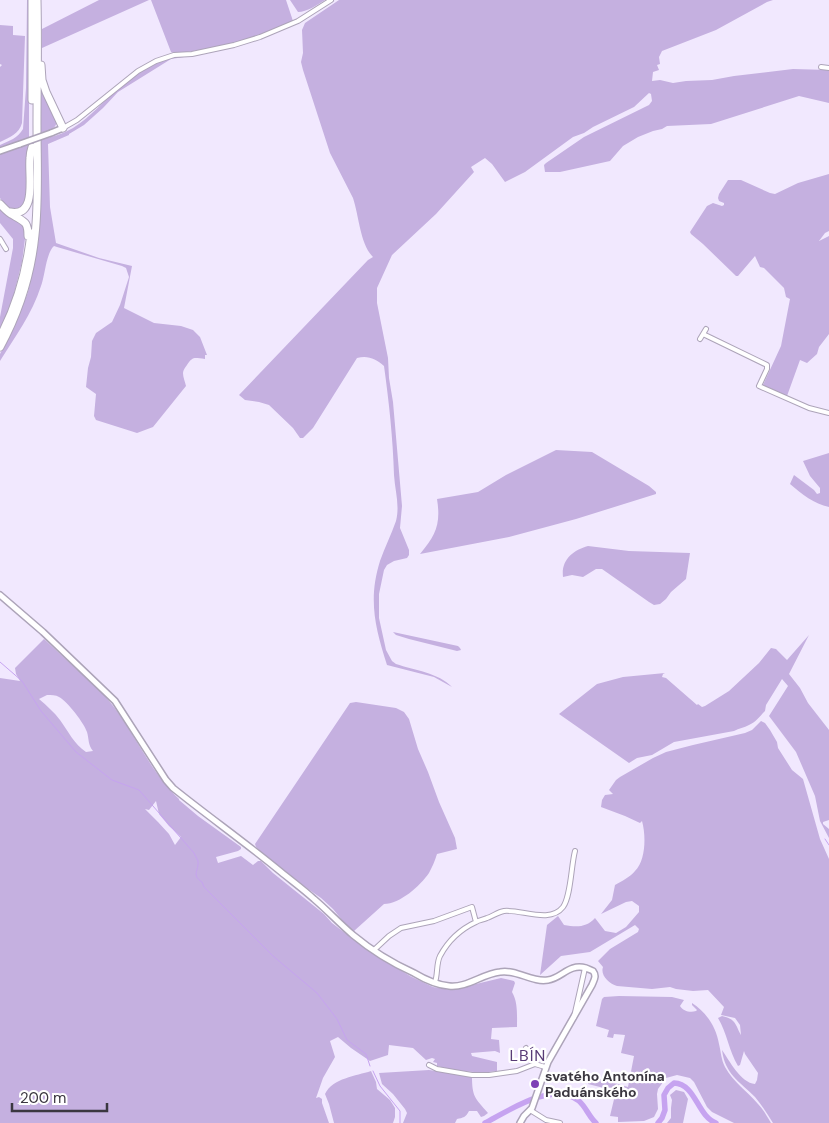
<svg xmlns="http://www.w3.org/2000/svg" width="829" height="1123" viewBox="0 0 829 1123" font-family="'DM Sans',sans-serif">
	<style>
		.green { fill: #c5b0e0; fill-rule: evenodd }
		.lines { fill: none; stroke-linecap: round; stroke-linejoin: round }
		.stream { stroke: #c6a3f0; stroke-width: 1 }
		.river { stroke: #c6a3f0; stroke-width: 5.5 }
		.street-casing { stroke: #ada4b9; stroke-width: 6 }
		.secondary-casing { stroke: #ada4b9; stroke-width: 8 }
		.highway-casing { stroke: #ada4b9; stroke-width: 9 }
		.street { stroke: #fff; stroke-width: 4 }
		.secondary { stroke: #fff; stroke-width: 5 }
		.highway { stroke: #fff; stroke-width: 7 }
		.secondary-bridge-casing { stroke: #ada4b9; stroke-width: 8; stroke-linecap: butt }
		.secondary-bridge { stroke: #fff; stroke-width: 5 }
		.poi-dot { fill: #7e40b5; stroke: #fff; stroke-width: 2 }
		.labels { text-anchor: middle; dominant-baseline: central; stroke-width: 4.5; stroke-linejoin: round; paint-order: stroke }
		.poi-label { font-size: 14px; font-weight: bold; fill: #3b3740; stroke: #fff; text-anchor: start }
		.quarter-label { font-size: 16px; letter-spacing: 1px; fill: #593c77; stroke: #fff }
	</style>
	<rect width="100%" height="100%" fill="#f1e8fe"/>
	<path class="green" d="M27,0H29V138L0,149V145C9,141 18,138 23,129L26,88Z
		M99,0H149L42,48V29Z
		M151,0H286L293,21L265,33L236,44L175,54L171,52Z
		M290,0H325C317,5 307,12 298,12Z
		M339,0H773L767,2L716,30L662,51L659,57L660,64L657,65L659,70L653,72L652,81L660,80L673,83L686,81L712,80L734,76L793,69L829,70V103L799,96L711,124L667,126L662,129L653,131L638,137L623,146L610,161L560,172H545L544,165L546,163L584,137L649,105L652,101L651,94L649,93L634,107L593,127L584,133L573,137L525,172L505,182L492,164L485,158L471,167L474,172L436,214L392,255L377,288V303L388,358L389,378L393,402L402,506L400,528L409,550V555L407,558L394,561L387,565L384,570L379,594V618L386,650L392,661L396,664C414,670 439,673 452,687L434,677L387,665C375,628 368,599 380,561C385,547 391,535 396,521C400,505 395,491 394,475C393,439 389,402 384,366C376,359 368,355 357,358L313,428L303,438H300L293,428L269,405L259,402L245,400L239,395L368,260L373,257C360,244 359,216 353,198L330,153L303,70L301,62L303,53L302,30L305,23Z
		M0,25L13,26V35L25,36L22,123C19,134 10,137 0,142V67L2,65L0,64Z
		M173,57H184L171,59L118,92L103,108L84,125L69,134V135L48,144L50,207L56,243L99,258L132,266L124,308L154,323L181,326L193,330L200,337L207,355H205V359C194,358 193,356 187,365C185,368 183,370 183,373C183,377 185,382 186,386L153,427L137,433L96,420L94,416L96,394L86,387L88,368L91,357L92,341L96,333L112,322L120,305L129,277L126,268L122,266L57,247L54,246C46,253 45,276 41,286C32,314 15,337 0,361V354L19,315L28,292L38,245L40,210V140C51,137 63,134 73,128C91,117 104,100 120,87C136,73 152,63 173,57Z
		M40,82L57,121C56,130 47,131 40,134Z
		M29,144L27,160V199L21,210H11L5,205L0,198V154Z
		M829,174V231L825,233L819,241L829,236V334L819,347L817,354L807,363L800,360L787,396L763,385L781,346L790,299L786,297L784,288L764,268L760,267L755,256L738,276H736L703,244L691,234L690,232L707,206L713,203L722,206L724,205V203L719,201L718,198L719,194L728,180H741L770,193L775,194L798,183Z
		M0,209C6,217 14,218 23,222L26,231L22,262L12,302L0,331V317L13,248V239L0,223Z
		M556,450L592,452L649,486L656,492V494L576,519L509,537L420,554C436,535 441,524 437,499L478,492L506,475Z
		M829,453V507C814,504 802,494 790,484L794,475L814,490L817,494L820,493V488L810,476L803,461Z
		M588,546L629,551L690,553L686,579L671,592L666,599L660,604L654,605L649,602L602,569H596L583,577L572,575L563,577C561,560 573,550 588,546Z
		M393,632L458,646L460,648L461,650L457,651L409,639L396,635Z
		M809,635L789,674L800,688L808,703L829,730V820L823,822V824L829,829V838L820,821L815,796L796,752L769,716L788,686L782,679L766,705L765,711C760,716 756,722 749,725C744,728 739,728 734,731L674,742L652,755L637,758L629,763L559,714L597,684L623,677L665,673L663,674L662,677L666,678L697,705L698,704L702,707L705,706L729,691L759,663L771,648L776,649L787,660Z
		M44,639L99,690C106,697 113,705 119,714C139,743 153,774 179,799V800L198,816L241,847V849L238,851L216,857L218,863L241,856L253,865L258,861H261L273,873L324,914L332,923L358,943L384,960L410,976L433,987L451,990L501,978L514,981L515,983L512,992C518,1002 517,1015 517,1027L492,1028L491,1039L499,1040L500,1053L495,1051L471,1053L472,1056L497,1062V1071C477,1074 456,1071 437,1066V1063L433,1062L435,1059L432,1058L426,1060L413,1048L389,1045L388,1055L370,1061L351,1048L338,1037L330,1041L335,1057L323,1078L316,1098L319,1097L322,1099V1103L329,1123H0V678L20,681L16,674L15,668ZM47,695C51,695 56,695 59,697C68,702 84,723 87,732C89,739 88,745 93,751L86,752C74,744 68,731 60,720C54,712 47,706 39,699ZM156,801L159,814L169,826L181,837L175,845L169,834L158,822L145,809L149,810Z
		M356,702L396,708L404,712L409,719L418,749L428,772L439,802L455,838L457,849L437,854C435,861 432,867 429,873C420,886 400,904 384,904L354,931L346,925L333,909L321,898L308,889L267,858L256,847L255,844L350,703Z
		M761,721L765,723L770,730L777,742L778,748L792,770L803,779L820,839L829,859V1123H773C767,1114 762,1105 755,1097C739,1081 725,1074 722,1050C729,1060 741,1083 755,1084L757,1080L758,1073L745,1054L744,1051L740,1065L738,1066C729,1051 727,1033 718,1018L722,1016C736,1019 735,1024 741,1035L740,1025L735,1018L721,1015L724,1007L708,990L693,991L676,989L670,987L652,989L617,986C609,984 600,975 603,967L598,961L610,949L638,932L639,929L635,925L590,952L561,956L540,975L547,925L558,916L564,925C576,927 586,928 595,918L605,931L616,933L626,927L639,912V906L632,901L626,902L601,914L612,900L615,885C622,881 630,877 635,871C646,860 646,835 642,821L640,823L625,816L601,807L602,800L605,795L613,794L609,790L616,780L620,777L653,758L666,752L693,745L745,733L752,730Z
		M619,996L672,997L684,1000L680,1006C683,1011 690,1013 696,1011L697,1010L692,1005V1003C707,1013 716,1027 719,1044C721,1052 721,1059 725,1067C733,1082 747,1091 758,1104C763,1109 767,1116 771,1123H734L712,1112L707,1107L694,1082L690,1078L677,1075L666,1078L658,1089L657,1094L658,1109L654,1117L644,1121L618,1122V1117L610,1116L616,1091L588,1084L590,1076L628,1087L634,1056L621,1053L625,1035L614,1034L613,1038L607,1037L609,1030L596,1026L602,999L604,997Z
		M429,1070L472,1076C472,1097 475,1098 488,1113L484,1116L481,1117L477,1111H469C466,1117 463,1118 457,1119L455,1123H403L407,1113L405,1109L393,1094L382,1084L379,1073Z
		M371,1071L376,1082L377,1089L390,1100L395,1108V1117L393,1123H334L329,1104L325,1094C333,1078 356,1076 371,1071Z
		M676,1090L684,1092L688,1099L683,1123H667L671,1118V1108L672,1100L670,1095Z"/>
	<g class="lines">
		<path class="stream" d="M0,662L22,681L41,711L76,752L112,780L139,790L194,853C195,856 197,858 198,861C199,871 191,875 202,882L204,887L273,956L317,993L337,1019L347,1040L366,1054L370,1066
			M825,839L829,845
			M373,1071L380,1086L400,1111V1123"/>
		<path class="river" d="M485,1123C508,1111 554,1080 579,1101C586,1107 589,1117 596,1123
			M658,1123L662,1118L665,1110L664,1095L668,1088L674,1083C696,1084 697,1116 716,1123"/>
		<g class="street-casing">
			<path id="street" d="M821,67L829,68
				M63,128L77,120L138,71L156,61L174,55L192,54L234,45L260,37L298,21L331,0
				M0,239L6,249
				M703,334L767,365V369L759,386L809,408L829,413
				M700,339L706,329
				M374,950L389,936L401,928L434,921L472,907L476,922
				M435,982C438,974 436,964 440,956C448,941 461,929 476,922C479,920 483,920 487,918C493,916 498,912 504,911C521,909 550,924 563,907C571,896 571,866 575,851
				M574,1017L585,968
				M526,1048L535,1064
				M429,1065L437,1069L472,1075H489L517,1071L535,1064L545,1067
				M530,1110L546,1120L560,1123"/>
		</g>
		<g class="secondary-casing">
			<path id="secondary" d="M51,133L63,128
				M0,151L20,144
				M0,595L43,632L115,701L166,780L173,788C209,817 246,843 281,872C292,881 303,889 314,899C327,910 339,923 353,935C371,950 392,963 414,973C424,979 437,985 449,986C467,988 482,974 500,972C517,969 532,983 548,980C562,978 569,963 586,968C588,969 591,970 593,971C597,976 594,980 592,985L548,1062L532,1108L524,1116L520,1123"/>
		</g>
		<g class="highway-casing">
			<path id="highway" d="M32,0V100
				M41,65L42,80L46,92L63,128
				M0,204C4,208 8,213 13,215C24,222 28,221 28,236
				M10,212C38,218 28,174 30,158C30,154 31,150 32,147
				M0,337C17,305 27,269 31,233
				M0,347C19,312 31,275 35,235C39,199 37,162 37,125C37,84 38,42 37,0"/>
		</g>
		<use href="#street" class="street"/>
		<use href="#secondary" class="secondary"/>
		<use href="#highway" class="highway"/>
		<g class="secondary-bridge-casing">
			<path id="secondary-bridge" d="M20,144L51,133"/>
		</g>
		<use href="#secondary-bridge" class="secondary-bridge"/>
	</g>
	<circle class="poi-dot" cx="535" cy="1084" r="5"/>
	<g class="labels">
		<g class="poi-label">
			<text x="545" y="1076">svatého Antonína<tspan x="545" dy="16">Paduánského</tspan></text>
		</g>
		<g class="quarter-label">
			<text x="528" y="1055">LBÍN</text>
		</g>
	</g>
	<path d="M12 1103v8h95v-8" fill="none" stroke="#3b3740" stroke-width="2.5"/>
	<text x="20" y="1103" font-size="15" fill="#3b3740" stroke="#ffffff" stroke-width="4" paint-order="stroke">200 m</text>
</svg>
